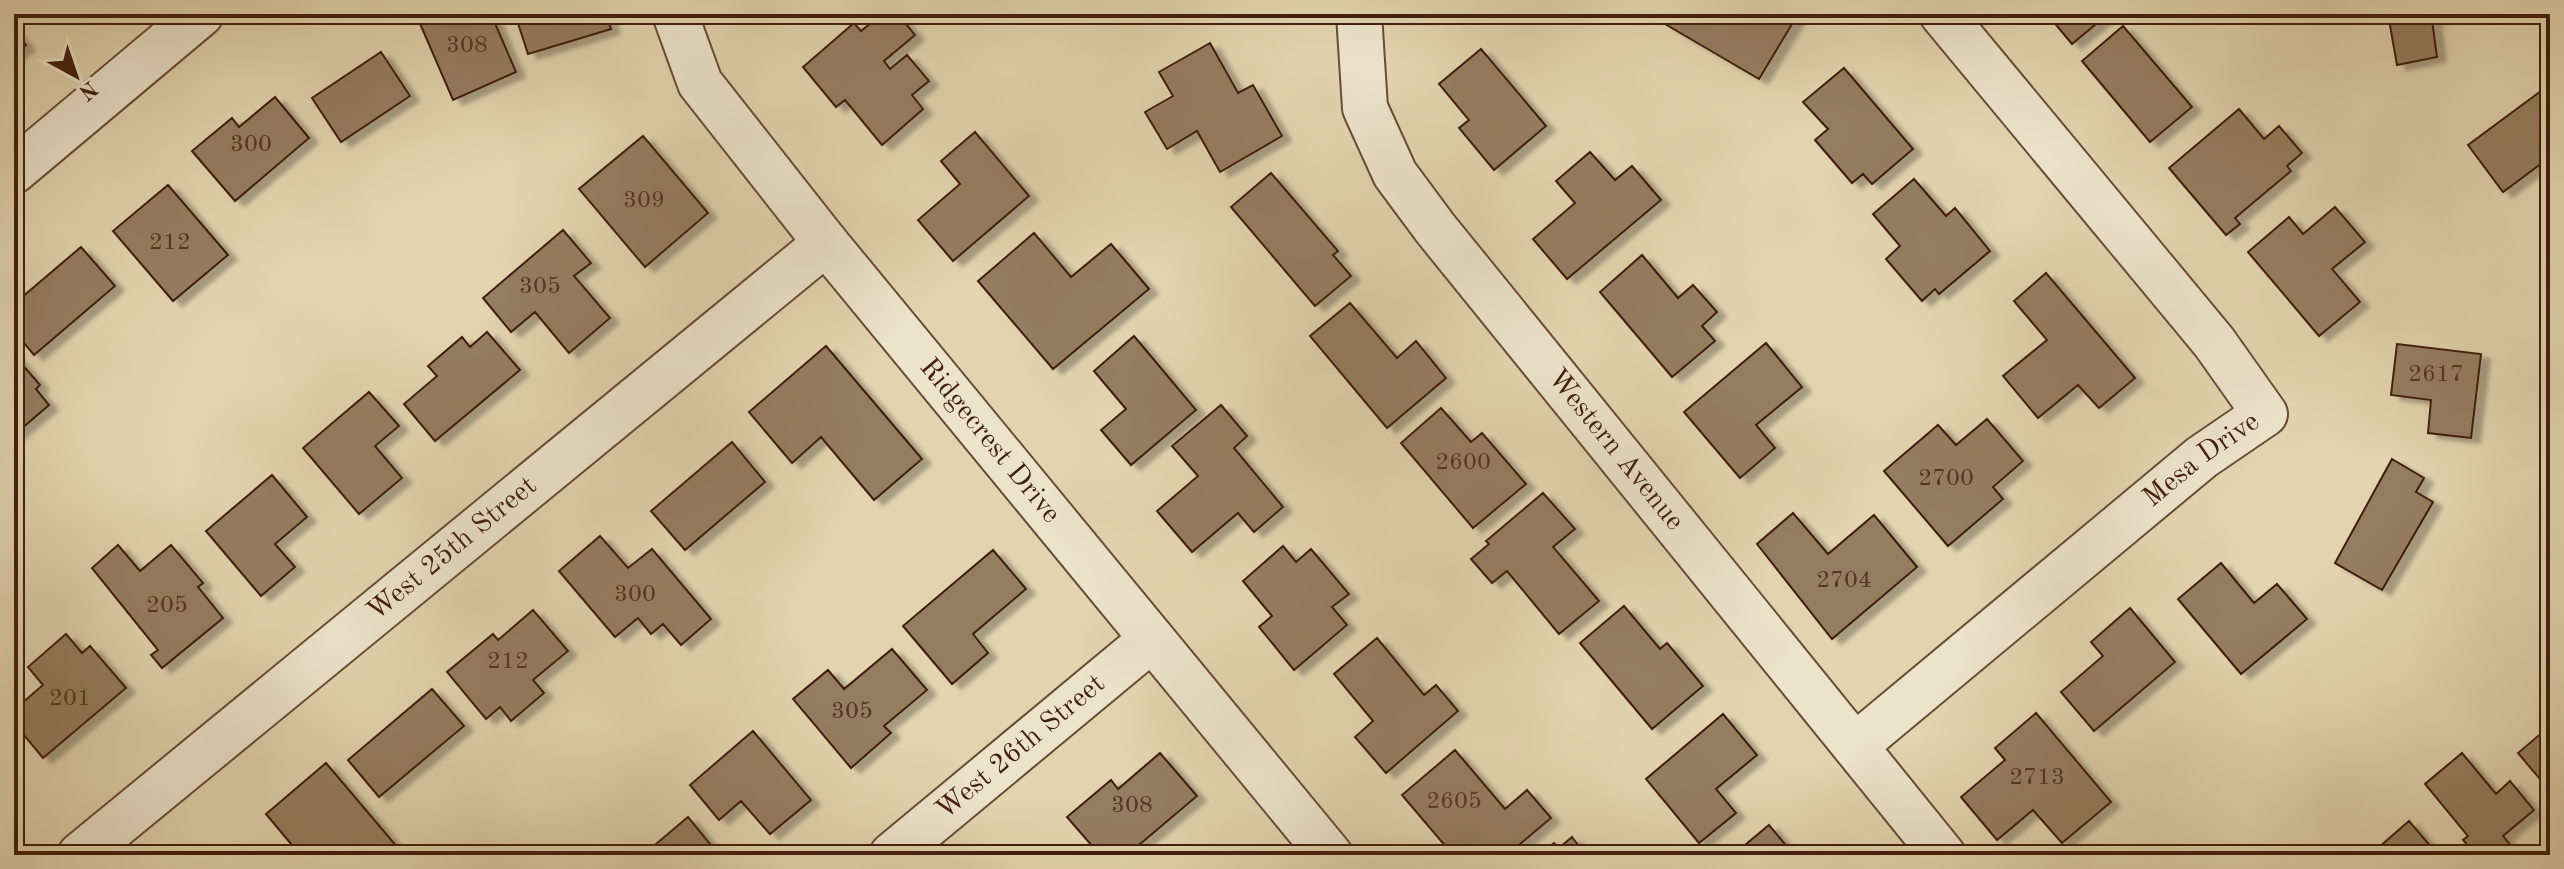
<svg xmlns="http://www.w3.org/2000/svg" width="2564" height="869" viewBox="0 0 2564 869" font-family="'Old Standard TT',serif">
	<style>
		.building { fill: #957d61; stroke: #411f0d; stroke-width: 2; filter: url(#shadow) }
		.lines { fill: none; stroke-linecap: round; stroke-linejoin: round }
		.street-casing { stroke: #694c36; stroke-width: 48 }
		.street { stroke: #ece3cb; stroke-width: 44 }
		.labels { text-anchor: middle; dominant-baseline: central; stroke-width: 6; stroke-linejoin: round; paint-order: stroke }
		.number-label { font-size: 24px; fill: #563622 }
		.street-label { font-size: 28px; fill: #411f0d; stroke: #ece3cb }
	</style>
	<defs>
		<filter id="shadow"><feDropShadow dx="9" dy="5" stdDeviation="2" flood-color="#0004"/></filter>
	</defs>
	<rect width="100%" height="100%" fill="#e2d4af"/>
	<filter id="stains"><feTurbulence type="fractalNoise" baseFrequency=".0025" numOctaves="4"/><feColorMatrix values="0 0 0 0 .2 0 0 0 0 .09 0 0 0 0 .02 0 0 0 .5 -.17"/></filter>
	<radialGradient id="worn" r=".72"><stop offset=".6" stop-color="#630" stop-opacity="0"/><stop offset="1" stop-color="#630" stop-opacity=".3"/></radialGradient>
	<path class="building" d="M431,14H491L516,72L453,100L418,19Z
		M515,14H606L611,29L528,54Z
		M882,14H898L915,35L884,61L890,69L907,55L929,81L912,95L923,109L882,145L845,100L836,107L803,67L854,23L861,31Z
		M1671,14L1736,15L1798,14L1759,79L1665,24Z
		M2047,14H2108L2072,44Z
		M2388,14H2440V18L2432,20L2437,57L2397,65Z
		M2123,26L2192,107L2150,142L2082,61Z
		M14,31L26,45L14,56Z
		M1210,43L1238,93L1253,85L1282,136L1220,172L1197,131L1167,149L1145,112L1173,96L1159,72Z
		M1481,49L1546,126L1494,170L1459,128L1469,120L1439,84Z
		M381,52L410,96L341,142L312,98Z
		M1844,68L1913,149L1872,184L1863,174L1852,183L1815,140L1828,129L1803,102Z
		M2550,89V157L2503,192L2468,145L2541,91L2544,93Z
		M275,97L309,138L235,201L192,151L232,118L239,127Z
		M2239,109L2264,139L2279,126L2302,153L2287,166L2291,171L2235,218L2240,224L2226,235L2169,168Z
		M975,132L1029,196L953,261L918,220L960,184L941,161Z
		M643,136L708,213L645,267L579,189Z
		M1590,152L1615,180L1632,166L1661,200L1567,279L1533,239L1575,203L1556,181Z
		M1271,173L1338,251L1333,255L1351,276L1315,306L1231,207Z
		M1914,179L1946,216L1955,208L1990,251L1939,294L1935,289L1922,301L1886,259L1900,246L1873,214Z
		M168,185L228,255L173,301L113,231Z
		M2335,207L2365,242L2332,269L2360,302L2319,336L2248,252L2289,217L2303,234Z
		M563,230L591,263L574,276L610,318L569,353L535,312L511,332L483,298Z
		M1034,233L1071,277L1111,244L1149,289L1053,369L978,281Z
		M81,247L115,286L34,355L14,331V304Z
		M1642,255L1678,298L1693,285L1717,312L1702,326L1715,341L1672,377L1600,292Z
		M2046,273L2135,378L2099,408L2078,385L2038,418L2003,376L2047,340L2014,301Z
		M1350,303L1397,358L1416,341L1446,378L1387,428L1310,336Z
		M487,332L520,370L435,441L404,404L437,376L428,366L462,337L470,347Z
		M1134,336L1196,410L1131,465L1101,430L1126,409L1094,371Z
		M1766,343L1802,387L1756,425L1775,448L1740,478L1684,412Z
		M2397,344L2481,354L2471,438L2428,433L2431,400L2391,395Z
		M826,346L922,459L874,500L821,437L792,463L749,412Z
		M14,355L40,385L36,389L49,405L14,435Z
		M369,392L399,426L375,446L402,478L359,514L303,448Z
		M1221,405L1247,436L1234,448L1283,507L1254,532L1238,513L1192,552L1157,511L1198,476L1172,446Z
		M1441,408L1471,442L1482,433L1526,484L1473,528L1401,443Z
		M1987,419L2023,461L1993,487L2003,499L1948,546L1884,471L1938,425L1956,445Z
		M732,442L765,482L685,550L651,511Z
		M2392,459L2424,478L2416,492L2433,502L2382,590L2335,563Z
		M272,475L307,517L275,544L295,567L261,596L206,531Z
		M1543,493L1575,529L1553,547L1599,601L1559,634L1507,571L1492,583L1471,559L1489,544L1486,541Z
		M1793,513L1828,554L1874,515L1917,567L1832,639L1757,544Z
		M600,536L628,568L652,549L711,619L681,645L663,624L651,634L638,618L615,637L559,571Z
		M118,545L140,571L171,545L203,583L198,587L223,618L162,668L151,655L158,650L92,568Z
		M1283,546L1296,562L1311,549L1349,594L1332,607L1347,625L1294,670L1259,627L1272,616L1243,581Z
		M993,550L1026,589L973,634L988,653L952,684L903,626Z
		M2221,563L2254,603L2277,584L2307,619L2241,674L2178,599Z
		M1624,606L1660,649L1667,643L1703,686L1652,729L1580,643Z
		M2130,608L2175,662L2094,731L2061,692L2103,656L2091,642Z
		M533,610L568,651L533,680L544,693L511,721L500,707L486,719L447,672L493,634L498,640Z
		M66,634L82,653L90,646L126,688L43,758L14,723V710L43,685L28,667Z
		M1377,638L1424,695L1436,685L1458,711L1386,773L1355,737L1373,721L1334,674Z
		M892,649L927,690L884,726L891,733L851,768L793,699L828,670L844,689Z
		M432,689L464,726L379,797L348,760Z
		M2036,713L2111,802L2062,843L2033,810L1997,840L1961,797L2005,760L1995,748Z
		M1723,714L1757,755L1716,789L1736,813L1699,843L1646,779Z
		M2550,726V791L2518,753Z
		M753,731L811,800L770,834L741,801L719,820L690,785Z
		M1455,750L1505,809L1527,790L1551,818L1507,855H1473L1465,845L1453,855L1402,795Z
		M1160,753L1197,796L1127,855H1100L1067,817L1111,780L1118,789Z
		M2462,753L2496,794L2510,781L2534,810L2503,836L2512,847L2502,855H2476L2463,840L2468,836L2425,784Z
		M326,763L404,855H281L292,845L266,814Z
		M688,817L719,855H643Z
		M2409,821L2438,855H2370Z
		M1769,825L1794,855H1733Z
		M1572,837L1586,855H1540L1554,843L1559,848Z"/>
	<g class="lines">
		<g class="street-casing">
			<g id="street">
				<path id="s1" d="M675,14L700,83L826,243L1330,855"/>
				<path id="s2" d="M1359,14L1365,108L1395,174L1435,228L1943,855"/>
				<path d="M14,171L201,14"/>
				<path id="s3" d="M1856,745L2202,457L2265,414L2214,342L1942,14"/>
				<path id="s4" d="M80,855L826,243"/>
				<path id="s5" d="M892,855L1152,639"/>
			</g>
		</g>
		<use href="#street" class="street"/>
	</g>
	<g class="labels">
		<g class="number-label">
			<text x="467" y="46">308</text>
			<text x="251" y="145">300</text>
			<text x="644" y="201">309</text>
			<text x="170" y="243">212</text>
			<text x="540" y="287">305</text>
			<text x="2436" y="375">2617</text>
			<text x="1463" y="463">2600</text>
			<text x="1946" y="479">2700</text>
			<text x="1844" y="581">2704</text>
			<text x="635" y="595">300</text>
			<text x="167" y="606">205</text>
			<text x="508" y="662">212</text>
			<text x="70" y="699">201</text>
			<text x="852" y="712">305</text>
			<text x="2037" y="778">2713</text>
			<text x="1454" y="802">2605</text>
			<text x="1132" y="806">308</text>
		</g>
		<g class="street-label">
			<text stroke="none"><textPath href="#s1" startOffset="534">Ridgecrest Drive</textPath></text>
			<text stroke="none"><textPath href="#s2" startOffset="520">Western Avenue</textPath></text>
			<text stroke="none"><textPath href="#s3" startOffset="448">Mesa Drive</textPath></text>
			<text stroke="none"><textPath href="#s4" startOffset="482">West 25th Street</textPath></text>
			<text stroke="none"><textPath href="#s5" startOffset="168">West 26th Street</textPath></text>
		</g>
	</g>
	<rect width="2564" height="869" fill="none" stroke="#e2d4af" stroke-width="48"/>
	<rect x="16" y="16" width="2532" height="837" fill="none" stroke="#411f0d" stroke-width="4"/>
	<rect x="24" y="24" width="2516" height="821" fill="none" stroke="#411f0d" stroke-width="2"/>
	<g transform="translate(76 76) rotate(140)" stroke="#ece3cb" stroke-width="6" paint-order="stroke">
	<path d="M0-6L14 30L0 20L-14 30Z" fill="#411f0d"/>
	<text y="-12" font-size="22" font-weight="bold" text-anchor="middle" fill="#411f0d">N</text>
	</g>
	<rect width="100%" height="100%" filter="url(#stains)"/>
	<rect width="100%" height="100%" fill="url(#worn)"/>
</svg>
